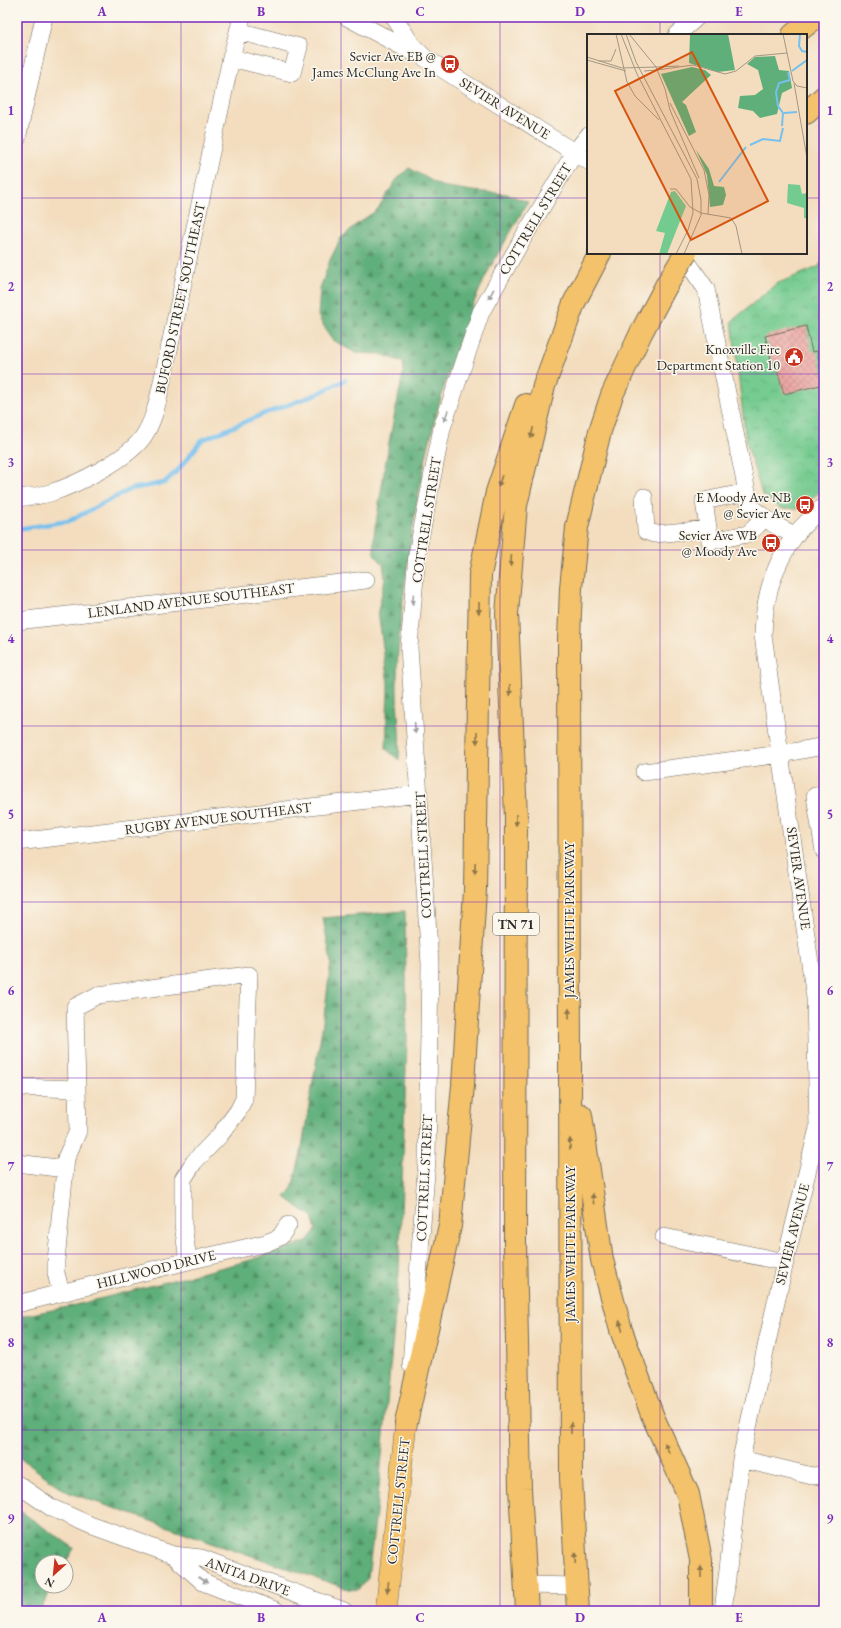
<svg xmlns="http://www.w3.org/2000/svg" width="841" height="1628" viewBox="0 0 841 1628" font-family="'EB Garamond',serif">
	<style>
		.forest { fill: url(#forest-firs); stroke: #456d52 }
		.park { fill: url(#park-crowns); stroke: #507b5e }
		.lines { fill: none; stroke-linecap: round; stroke-linejoin: round }
		.stream { stroke: #75c0ee; stroke-width: 4.5 }
		.building { fill: url(#building-cross-hatch) }
		.minor-casing { stroke: #71695e; stroke-width: 18 }
		.major-casing { stroke: #71695e; stroke-width: 22 }
		.highway-casing { stroke: #71695e; stroke-width: 24 }
		.minor { stroke: #fff; stroke-width: 17 }
		.major { stroke: #f3c26a; stroke-width: 21 }
		.highway { stroke: #f3c26a; stroke-width: 22 }
		.highway-bridge-casing { stroke: #71695e; stroke-width: 24; stroke-linecap: butt }
		.highway-bridge { stroke: #f3c26a; stroke-width: 22 }
		.oneway { fill: #a0a0a0 }
		.oneway2 { fill: #8f764a }
		.grid { fill: none; stroke: #7b2cbf; stroke-width: 1; stroke-opacity: 0.55 }
		.labels { text-anchor: middle; dominant-baseline: central; stroke-width: 3; stroke-linejoin: round; paint-order: stroke }
		.shield { fill: #fbf7ec; stroke: #696865; stroke-width: 1 }
		.shield-label { font-size: 13px; font-weight: bold; fill: #2b2b2b }
		.poi-label { font-size: 14px; fill: #2b2b2b; stroke: #fbf7ec; text-anchor: end }
		.street-label { font-size: 14px; fill: #2b2b2b; stroke: #fbf7ec }
		.inset-river { fill: none; stroke: #75c0ee; stroke-width: 2 }
		.inset-road { fill: none; stroke: #a39683; stroke-width: 1 }
		.view { fill: #d5540f; fill-opacity: 0.15; stroke: #d5540f; stroke-width: 2 }
		.inset-edge { fill: none; stroke: #2b2b2b; stroke-width: 2 }
		.neatline { fill: none; stroke: #7b2cbf; stroke-width: 1.5 }
		.grid-label { font-size: 13px; text-anchor: middle; font-weight: bold; fill: #7b2cbf }
	</style>
	<defs>
		<pattern id="forest-firs" width="22" height="20" patternUnits="userSpaceOnUse"><rect width="22" height="20" fill="#5faf7a"/><path d="M5 1l3.5 6h-7zM16 11l3.5 6h-7z" fill="#4f8f64"/></pattern>
		<pattern id="park-crowns" width="20" height="18" patternUnits="userSpaceOnUse"><rect width="20" height="18" fill="#74cb90"/><path d="M2 6a3 3 0 1 1 6 0M12 15a3 3 0 1 1 6 0" fill="none" stroke="#65ae7c"/></pattern>
		<pattern id="building-cross-hatch" width="8" height="8" patternUnits="userSpaceOnUse"><rect width="8" height="8" fill="#eca6a2"/><path d="M0 0l8 8M0 8l8-8" fill="none" stroke="#bf8784"/></pattern>
	</defs>
	<rect width="100%" height="100%" fill="#fbf7ec"/>
	<filter id="ink" filterUnits="userSpaceOnUse"><feTurbulence type="fractalNoise" baseFrequency=".025" numOctaves="2"/><feDisplacementMap in="SourceGraphic" scale="8" xChannelSelector="R" yChannelSelector="G"/><feConvolveMatrix kernelMatrix="1 2 1 2 8 2 1 2 1" color-interpolation-filters="sRGB"/></filter>
	<filter id="wash" filterUnits="userSpaceOnUse"><feTurbulence type="fractalNoise" baseFrequency=".012" numOctaves="4" result="noise"/><feDisplacementMap in="SourceGraphic" scale="16" xChannelSelector="R" yChannelSelector="G"/><feGaussianBlur stdDeviation="0.9" result="paint"/><feColorMatrix in="noise" values="0 0 0 0 0 0 0 0 0 0 0 0 0 0 0 0 0 1.4 0 .05"/><feComposite in="paint" operator="in"/></filter>
	<g filter="url(#wash)">
		<rect width="100%" height="100%" fill="#f3ddbe"/>
		<path class="forest" d="M409,168L441,186L473,191L507,194L528,202C513,229 496,255 483,282C435,387 413,504 401,618C398,642 397,667 397,691C397,714 401,737 399,760L386,749L388,684L378,611L385,579L383,564L374,554V535L389,442L404,369L403,362L380,354L356,353L332,340L318,316L320,289L330,260L341,238L358,223L377,210L397,179Z
			M405,911L407,1040L399,1273L379,1488L368,1578L358,1590L348,1589L67,1492L17,1456V1317L72,1306L247,1261L306,1242L316,1230L311,1215L302,1210L285,1197L292,1188L301,1153L324,1016L331,962L323,918Z
			M17,1509L74,1548L66,1563L42,1562V1586H53L40,1611H17Z"/>
		<path class="park" d="M824,260V488L800,509L780,508L762,494L746,441L732,321L776,284L818,267Z"/>
		<g class="lines">
			<path class="stream" d="M17,529L69,521L131,489L164,483L179,469L202,440L266,413L317,394L345,380"/>
		</g>
		<g id="blocks">
			<path class="building" d="M806,326L812,352L817,351L824,378V384L784,394L775,362L772,363L765,336Z"/>
		</g>
	</g>
	<g filter="url(#ink)">
		<use href="#blocks" fill-opacity="0" stroke="#71695e" stroke-width="1"/>
		<g class="lines">
			<g class="minor-casing">
				<path id="minor" d="M347,17L416,54
					M394,17L412,45L425,58L588,161
					M677,35L697,17
					M231,58L292,73L299,47L238,31
					M17,139L44,17
					M681,253L706,289L750,507L775,525L794,535
					M747,492L704,501L710,541L748,534L765,518
					M644,497L646,531L654,534L708,529
					M17,498C28,497 40,496 50,493C76,485 131,458 145,434C156,416 159,394 164,373L231,58L242,17
					M17,621L366,580
					M644,772L781,754L824,746
					M824,795L815,796L824,851
					M17,842L419,794
					M17,1087L77,1089
					M17,1163L65,1169
					M664,1237L785,1262
					M61,1293L56,1273V1261L66,1158L78,1131L75,1007L98,995L249,975L244,1099L238,1111L220,1135L194,1162L183,1179V1224L188,1261
					M17,1304L188,1261L266,1243L280,1237L288,1225
					M411,1365L427,1160L430,964L409,647L417,554L442,428L481,312L523,238L575,152L588,136
					M741,1459L812,1476L824,1475
					M17,1484L52,1508L90,1525L173,1555L201,1558L344,1611
					M173,1555L203,1582L277,1611
					M525,1585L577,1586
					M723,1611L741,1459L785,1262L818,1128L815,998L763,635C764,599 773,566 794,537C802,525 814,516 824,506"/>
			</g>
			<g class="major-casing">
				<path id="major" d="M386,1611L406,1423"/>
			</g>
			<g class="highway-casing">
				<path id="highway" d="M793,35L816,17
					M806,113L824,97
					M581,1115L602,1260L621,1330L653,1417L688,1494L701,1560V1611
					M406,1423L450,1226L463,1085L475,890L480,575L497,492L526,405
					M527,1611L520,1488L515,1243L516,817L507,614L516,505L544,386L574,303L600,253
					M578,1611L571,1478L569,639L571,588L577,527L600,431L612,395L641,333L666,286"/>
			</g>
			<use href="#minor" class="minor"/>
			<use href="#major" class="major"/>
			<use href="#highway" class="highway"/>
			<g class="highway-bridge-casing">
				<path id="highway-bridge" d="M666,286L686,253"/>
			</g>
			<use href="#highway-bridge" class="highway-bridge"/>
		</g>
		<defs><path id="oneway-solid" d="M-6-.8H1V-3.2L6.5 0L1 3.2V.8H-6Z"/></defs>
		<g class="oneway">
			<use href="#oneway-solid" transform="translate(491 294) rotate(119)"/>
			<use href="#oneway-solid" transform="translate(446 416) rotate(109)"/>
			<use href="#oneway-solid" transform="translate(413 599) rotate(95)"/>
			<use href="#oneway-solid" transform="translate(415 728) rotate(86)"/>
			<use href="#oneway-solid" transform="translate(203 1580) rotate(33)"/>
		</g>
		<g class="oneway2">
			<use href="#oneway-solid" transform="translate(532 433) rotate(103)"/>
			<use href="#oneway-solid" transform="translate(500 481) rotate(109)"/>
			<use href="#oneway-solid" transform="translate(511 561) rotate(95)"/>
			<use href="#oneway-solid" transform="translate(479 608) rotate(91)"/>
			<use href="#oneway-solid" transform="translate(510 690) rotate(87)"/>
			<use href="#oneway-solid" transform="translate(477 738) rotate(91)"/>
			<use href="#oneway-solid" transform="translate(516 820) rotate(89)"/>
			<use href="#oneway-solid" transform="translate(475 868) rotate(91)"/>
			<use href="#oneway-solid" transform="translate(569 1014) rotate(-90)"/>
			<use href="#oneway-solid" transform="translate(570 1144) rotate(-90)"/>
			<use href="#oneway-solid" transform="translate(593 1199) rotate(-98)"/>
			<use href="#oneway-solid" transform="translate(621 1326) rotate(-106)"/>
			<use href="#oneway-solid" transform="translate(571 1428) rotate(-90)"/>
			<use href="#oneway-solid" transform="translate(667 1448) rotate(-114)"/>
			<use href="#oneway-solid" transform="translate(575 1558) rotate(-93)"/>
			<use href="#oneway-solid" transform="translate(701 1572) rotate(-91)"/>
			<use href="#oneway-solid" transform="translate(388 1587) rotate(96)"/>
		</g>
	</g>
	<path class="grid" d="M181,17V1611M341,17V1611M500,17V1611M660,17V35M17,198H588M806,198H824M660,253V1611M17,374H824M17,550H824M17,726H824M17,902H824M17,1078H824M17,1254H824M17,1430H824"/>
	<defs>
		<g id="bus-disc" transform="scale(1)"><circle r="9.5" fill="#c8321e" stroke="#fbf7ec"/><path d="M-5-6H5V4H4V6H2V4H-2V6H-4V4H-5ZM-3.5-4V0h7V-4ZM-3.5 1.2v1.5H-2V1.2ZM2 1.2v1.5H3.5V1.2Z" fill="#fff"/></g>
		<g id="civic-disc" transform="scale(1)"><circle r="9.5" fill="#c8321e" stroke="#fbf7ec"/><path d="M-.6-6.5H3V-4.5H.6V-3L4-1V1h2V6H-6V1h2V-1L-.6-3ZM-1.2 2.5V6h2.4V2.5Z" fill="#fff"/></g>
	</defs>
	<g fill-rule="evenodd">
		<use href="#bus-disc" x="450" y="64"/>
		<use href="#civic-disc" x="794" y="357"/>
		<use href="#bus-disc" x="805" y="505"/>
		<use href="#bus-disc" x="771" y="543"/>
	</g>
	<g class="labels">
		<rect class="shield" x="493" y="913" width="46" height="22" rx="3"/>
		<g class="shield-label">
			<text x="516" y="924">TN 71</text>
		</g>
		<g class="poi-label">
			<text x="436" y="56">Sevier Ave EB @<tspan x="436" dy="16">James McClung Ave In</tspan></text>
			<text x="780" y="349">Knoxville Fire<tspan x="780" dy="16">Department Station 10</tspan></text>
			<text x="791" y="497">E Moody Ave NB<tspan x="791" dy="16">@ Sevier Ave</tspan></text>
			<text x="757" y="535">Sevier Ave WB<tspan x="757" dy="16">@ Moody Ave</tspan></text>
		</g>
		<g class="street-label">
			<text transform="translate(505 108) rotate(32)">SEVIER AVENUE</text>
			<text transform="translate(535 219) rotate(-59)">COTTRELL STREET</text>
			<text transform="translate(180 298) rotate(-78)">BUFORD STREET SOUTHEAST</text>
			<text transform="translate(426 520) rotate(-81)">COTTRELL STREET</text>
			<text transform="translate(191 600) rotate(-7)">LENLAND AVENUE SOUTHEAST</text>
			<text transform="translate(218 818) rotate(-7)">RUGBY AVENUE SOUTHEAST</text>
			<text transform="translate(423 855) rotate(-93)">COTTRELL STREET</text>
			<text transform="translate(799 878) rotate(82)">SEVIER AVENUE</text>
			<text transform="translate(569 920) rotate(-90)">JAMES WHITE PARKWAY</text>
			<text transform="translate(424 1178) rotate(-87)">COTTRELL STREET</text>
			<text transform="translate(792 1234) rotate(-76)">SEVIER AVENUE</text>
			<text transform="translate(570 1244) rotate(-90)">JAMES WHITE PARKWAY</text>
			<text transform="translate(156 1269) rotate(-14)">HILLWOOD DRIVE</text>
			<text transform="translate(398 1501) rotate(-84)">COTTRELL STREET</text>
			<text transform="translate(248 1576) rotate(20)">ANITA DRIVE</text>
		</g>
	</g>
	<g transform="translate(587 34)">
		<rect width="220" height="220" fill="#f3ddbe"/>
		<path d="M103,0H141L148,36L131,38L102,29ZM188,22L192,36L202,37L205,54L195,59L190,80L173,84L166,77L151,74L153,62L168,61L176,55L171,36L160,30L168,23ZM105,33L118,36L124,41L95,68L99,71L109,98L102,102L74,40ZM109,116L122,135L127,152L137,153L139,161L136,171L123,173L120,141Z" fill="#5faf7a"/>
		<path d="M201,150L213,151L215,160L220,159V184H217V174L200,169ZM88,157L99,172L80,220H72L78,199L69,197L84,158Z" fill="#74cb90"/>
		<path class="inset-river" d="M213,0L212,12L215,17L220,18M205,37L220,26M197,79L210,78M195,92L196,79L191,72L189,58L192,49L203,46L201,38M163,111L176,105L193,107L196,94M132,148L159,113"/>
		<path class="inset-road" d="M29,0L40,48L48,62L72,86M34,0L50,40L104,145L106,179L101,196L89,220M39,0L49,28L110,145L114,166V181L97,220M42,0L69,33M196,0L206,47L210,52L220,54M0,23L35,34L69,33L78,55M0,26L39,37M12,27H24L29,15M69,33L92,32M70,36L106,31L138,40L149,37L168,22L200,19M57,37L70,36M207,49L220,124M78,55L83,76L112,144M83,69L117,136L122,161L121,180M83,155H89L103,173L114,179L144,184L149,192L155,220"/>
		<path class="view" d="M105,18L181,167L104,206L28,57Z"/>
		<rect width="220" height="220" class="inset-edge"/>
	</g>
	<rect width="841" height="1628" fill="none" stroke="#fbf7ec" stroke-width="44"/>
	<g transform="translate(54 1574) rotate(207)"><circle r="19" fill="#fbf7ec" stroke="#a8a59f"/>
	<path d="M0-3L7 15L0 10L-7 15Z" fill="#c8321e"/>
	<text y="-6" font-size="11" font-weight="bold" text-anchor="middle" fill="#2b2b2b">N</text>
	</g>
	<rect x="22" y="22" width="797" height="1584" class="neatline"/>
	<g class="grid-label">
		<text x="102" y="16">A</text>
		<text x="261" y="16">B</text>
		<text x="420" y="16">C</text>
		<text x="580" y="16">D</text>
		<text x="739" y="16">E</text>
		<text x="11" y="115">1</text>
		<text x="830" y="115">1</text>
		<text x="11" y="291">2</text>
		<text x="830" y="291">2</text>
		<text x="11" y="467">3</text>
		<text x="830" y="467">3</text>
		<text x="11" y="643">4</text>
		<text x="830" y="643">4</text>
		<text x="11" y="819">5</text>
		<text x="830" y="819">5</text>
		<text x="11" y="995">6</text>
		<text x="830" y="995">6</text>
		<text x="11" y="1171">7</text>
		<text x="830" y="1171">7</text>
		<text x="11" y="1347">8</text>
		<text x="830" y="1347">8</text>
		<text x="11" y="1523">9</text>
		<text x="830" y="1523">9</text>
		<text x="102" y="1622">A</text>
		<text x="261" y="1622">B</text>
		<text x="420" y="1622">C</text>
		<text x="580" y="1622">D</text>
		<text x="739" y="1622">E</text>
	</g>
</svg>
